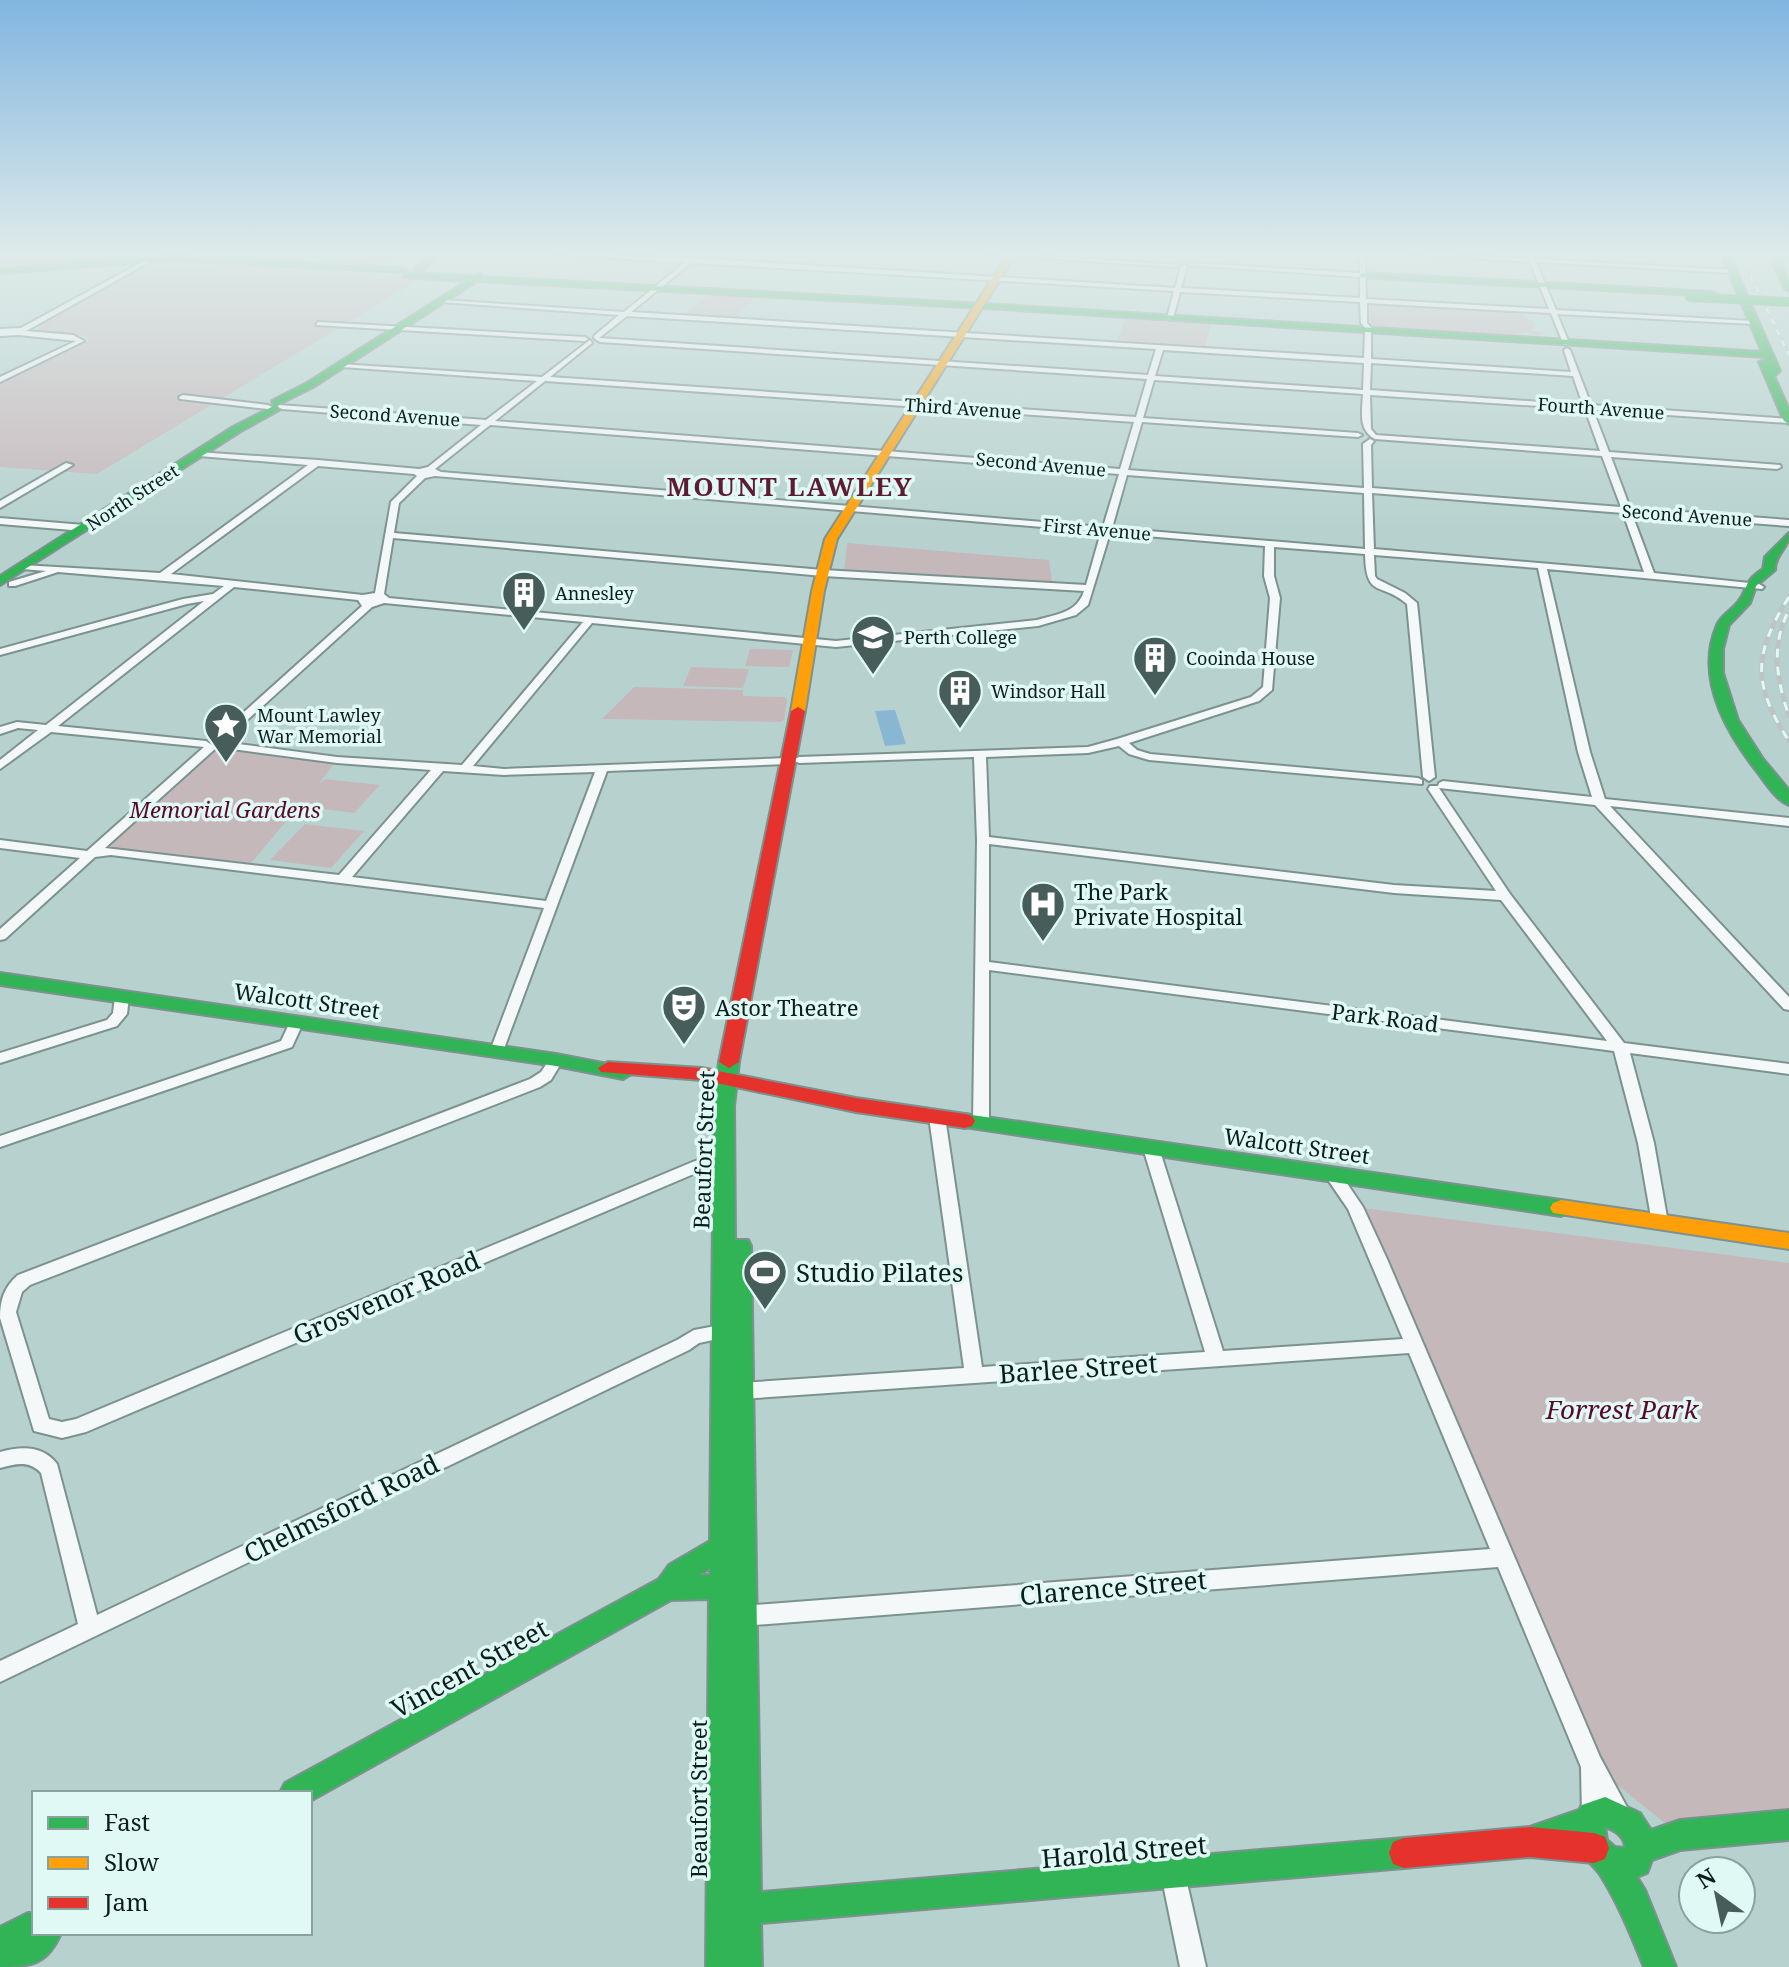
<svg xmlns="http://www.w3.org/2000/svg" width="1789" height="1967" viewBox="0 0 1789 1967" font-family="'Noto Serif',serif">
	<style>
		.green { fill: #c5b8bb }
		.water { fill: #89b6d3 }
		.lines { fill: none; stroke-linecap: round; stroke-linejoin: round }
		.street-casing { stroke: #7c928f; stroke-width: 4 }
		.fast-casing { stroke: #7c928f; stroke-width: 4 }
		.slow-casing { stroke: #7c928f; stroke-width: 4 }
		.jam-casing { stroke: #7c928f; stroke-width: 4 }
		.street { fill: #f4f8f8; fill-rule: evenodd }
		.fast { fill: #30b455; fill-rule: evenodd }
		.slow { fill: #ff9f0a; fill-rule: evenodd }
		.jam { fill: #e5322d; fill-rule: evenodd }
		.rail-far1-casing { stroke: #bdc5c4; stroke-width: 3 }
		.rail-casing { stroke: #bdc5c4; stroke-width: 5 }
		.rail-far1 { stroke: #e0f9f5; stroke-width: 2; stroke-dasharray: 6; stroke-linecap: butt }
		.rail { stroke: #e0f9f5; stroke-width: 3; stroke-dasharray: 9; stroke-linecap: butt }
		.fast-bridge-casing { stroke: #7c928f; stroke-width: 10; stroke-linecap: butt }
		.fast-bridge { stroke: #30b455; stroke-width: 8 }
		.labels { text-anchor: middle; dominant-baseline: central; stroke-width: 7; stroke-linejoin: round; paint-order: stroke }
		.far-street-label { font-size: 18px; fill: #0a1e1c; stroke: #e0f9f5 }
		.far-poi-label { font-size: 18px; fill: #0a1e1c; stroke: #e0f9f5; text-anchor: start }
		.park-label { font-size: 22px; font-style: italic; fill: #590829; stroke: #e0f9f5 }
		.poi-label { font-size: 22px; fill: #0a1e1c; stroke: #e0f9f5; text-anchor: start }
		.street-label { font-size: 22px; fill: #0a1e1c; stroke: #e0f9f5 }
		.far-district-label { font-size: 26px; font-weight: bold; letter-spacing: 2px; fill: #5f1b32; stroke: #e0f9f5 }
		.near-poi-label { font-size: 26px; fill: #0a1e1c; stroke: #e0f9f5; text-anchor: start }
		.near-street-label { font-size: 26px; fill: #0a1e1c; stroke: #e0f9f5 }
		.near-park-label { font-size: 26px; font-style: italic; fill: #590829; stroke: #e0f9f5 }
	</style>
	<rect width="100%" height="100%" fill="#b7d2ce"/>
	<path class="green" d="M0,254H258L247,259L183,255L124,257L0,269Z
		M279,254H421L358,265L341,260L325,263L312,256L290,260Z
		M143,265H252L423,277L97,474L0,467V384L90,340L85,336L34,332L35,330L50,317Z
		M708,295L756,297L732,320L682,316Z
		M1370,304C1403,306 1515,302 1536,324L1532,331L1546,333L1538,336L1527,332L1511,336L1370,328Z
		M1126,317L1211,323L1205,347L1117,341Z
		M847,543L1049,560L1053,587L844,573Z
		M750,649L793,650L789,667L745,666Z
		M691,667L749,669L743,688L683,686Z
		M634,687L743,690V696L785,697L787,700L784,720L779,722L602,719Z
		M213,745L337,760L318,785L325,779L380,785L354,813L299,806L248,867L91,851Z
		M305,824L364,831L331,868L270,860Z
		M1355,1207L1789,1263V1825L1680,1835L1592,1765Z"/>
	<path class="water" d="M895,710L906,744L885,746L875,711Z"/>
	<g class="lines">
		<g class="street-casing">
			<path id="street" d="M555,254L692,258L1175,288L1181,267L1184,265L1187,267L1181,288L1360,298V277L1188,265L1191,263L1360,273L1359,254H1365L1366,299L1549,309L1530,262L1411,254L1529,258L1527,254H1533L1535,259L1734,270L1732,273L1536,262L1556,310L1752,321L1754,324L1557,314L1569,343L1566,345L1563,343L1551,313L1367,303V323L1373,330L1371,332V359L1571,372L1564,350L1567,348L1570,350L1591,405L1789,419V423L1593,410L1609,452L1780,465L1781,467L1777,469L1611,457L1630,508L1789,520V526L1632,514L1654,573L1759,584L1764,587L1762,589L1547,569L1590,752L1605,799L1789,818V826L1610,806L1789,997V1010L1784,1009L1595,805L1439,788L1510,894L1624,1043L1789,1064V1074L1630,1053L1654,1143L1668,1223L1666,1227L1660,1229L1654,1227L1652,1223L1638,1143L1614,1051L989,970V1124L987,1128H975L973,1124L977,840L974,757L799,763L793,760L799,757L1088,747L1117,739L1251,697L1263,687L1270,598L1264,576L1265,546L1110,533L1088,605L1076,615L1038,626L836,647L592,623L473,766L504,769L787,758L793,761L787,764L607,771L502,1054H492L490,1051L544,908L111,855L95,857L5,939L0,940V929L80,858L0,848V840L87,851L204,747L51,732L0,769V760L38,730L18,728L0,734V727L17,722L46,725L204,601L187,604L0,655V649L183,599L213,594L224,586L58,572L15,586H9V582L46,571L22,569V565L160,573L308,465L199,456H196V452L318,460L419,469L428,467L481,425L282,409L278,407L279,405L486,420L537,381L342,367L340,364L542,377L590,340L592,343L550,377L1136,417L1147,379L600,342L594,338V336L619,315L440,302L443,300L624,312L684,263ZM691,263L1174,291L1167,318L1170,320L1173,318L1180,292L1360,302L1361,323L1367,330L1365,332L1364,358L631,312ZM627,316L1156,349L1148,375L599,338ZM1163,350L1364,363L1363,390L1155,376ZM1371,363L1573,376L1583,405L1370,390ZM1154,380L1363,394C1362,412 1358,430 1375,439L1602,456L1621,507L1372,488L1371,445L1374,441L1370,439L1363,444L1364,488L1128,470L1142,422L1358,437L1362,435L1358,433L1143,418ZM545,381L1134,422L1120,469L495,421ZM1370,395L1585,409L1600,451L1376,435L1371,429ZM490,425L1119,474L1103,527L441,472L435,469ZM318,466L414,474L417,476L391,502L375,593L363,595L171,574ZM1127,475L1364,493L1365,549L1112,528ZM435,476L1101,532L1086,585L823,570L394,533L399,503L425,478ZM1372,493L1623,513L1644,572L1374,549ZM393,538L823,576L1084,591C1077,613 1057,614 1037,620L836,641L389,598L384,594ZM1274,547L1365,554C1366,600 1381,581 1407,604L1423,777L1429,781L1435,777L1417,603L1405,593L1377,579L1375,576L1374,555L1538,568L1578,752L1592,797L1443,781L1439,783L1438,786H1430L1428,789L1496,891L1394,885L989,837L986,757L1088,753L1119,746L1129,754L1149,760L1422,784V780L1418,778L1150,754L1137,750L1129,743L1259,701L1272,690L1280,598L1274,576ZM234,587L358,600L362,606L215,738L213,740L217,743V747L337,763L431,770L339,875L105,848L216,748L206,741L58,726ZM384,603L583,622L462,765L337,757L223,742L372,607ZM443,771L504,775L595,772L546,901L352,877ZM989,844L1394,893L1501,900L1607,1041L989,962Z
				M982,254H1011L1179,265L1176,267Z
				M151,257L153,260L26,331L73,335L84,341L0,382V377L76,341L19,335L0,336V329L21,328Z
				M318,322L585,337L588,339L585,341L316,325Z
				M183,395L268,405L272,407L268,409L180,399L179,397Z
				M66,463L73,465L0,508V501Z
				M0,518L84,525L88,528L84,531L0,524Z
				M122,993L129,997L127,1014L117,1026L0,1063V1053L107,1020L113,1013L115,997Z
				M296,1018L303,1023L292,1047L0,1147V1136L281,1041L291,1020Z
				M556,1055L563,1060L551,1080L540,1087L30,1285L22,1292L16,1312L49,1419L62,1422L76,1419L695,1161L724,1157L730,1159L732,1163L730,1167L703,1170L86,1432L62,1438L34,1431L0,1318C0,1300 4,1287 18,1275L530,1079L541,1072L551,1057Z
				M937,1112L942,1113L945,1117L982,1367L1205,1352L1143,1148L1145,1144H1157L1159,1148L1223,1351L1403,1339L1348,1209L1324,1174L1326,1170H1338L1363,1207L1387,1259L1600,1757L1629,1811L1625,1819L1617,1823L1609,1819L1606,1813L1602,1824L1594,1828L1586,1824L1582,1816L1581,1767L1498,1567L742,1626L735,1623L731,1616L735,1609L742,1606L1490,1549L1409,1353L741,1399L734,1396L732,1391L734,1386L741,1383L964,1368L929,1117L932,1113Z
				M726,1324L732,1326L735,1331L732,1336L699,1343L689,1350L0,1682V1661L78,1624L41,1473C29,1460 16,1464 0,1468V1452C21,1446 43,1445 57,1464L97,1615L677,1340L694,1330Z
				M1173,1862L1181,1866L1185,1874L1206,1967H1180L1161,1874L1165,1866Z"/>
		</g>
		<g class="fast-casing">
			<path id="fast" d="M434,254H442L421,272H415V268Z
				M1721,254H1729L1773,355L1780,371L1774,376L1789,410V424L1784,421L1759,362L1766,360L1765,357L985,308L477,281L313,387L277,405L279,410L241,431L0,585V576L233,427L274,406L272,401L307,383L467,281L403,277L406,273L474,276L480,274L483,277L985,304L1762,352Z
				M172,256L403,268L407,270L403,272L172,260L0,273V269Z
				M1779,259L1783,261L1780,263L1789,281V291L1785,289L1772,262Z
				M1362,273L1713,292L1717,294L1713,296L1359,277Z
				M1789,533C1789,548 1775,554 1775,570L1756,586L1750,603L1729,625L1723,649V673L1738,720L1763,759L1789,790V805C1775,800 1764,780 1755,769C1724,729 1695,676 1717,625C1721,615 1731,611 1738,602C1750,587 1741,584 1763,569L1765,557Z
				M0,973L556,1054L623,1067L633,1073L623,1079L556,1066L0,985Z
				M729,1056L739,1062L734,1106L735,1240H748L751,1246L761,1892L1404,1838L1415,1842L1419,1853L1415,1864L1404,1868L761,1923L762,1967H706L709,1599L671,1600L310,1801V1793H280L285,1783L659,1579L669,1565L710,1541L714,1106L719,1062ZM710,1568V1575H699Z
				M965,1114L1561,1200L1569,1203L1572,1208L1569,1213L1561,1216L958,1126L955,1121L958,1116Z
				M1605,1797L1640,1813L1651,1830L1680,1820L1789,1810V1840L1680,1850L1652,1860L1647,1873L1637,1877L1645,1890L1676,1967H1644C1631,1935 1619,1905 1601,1876C1592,1862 1583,1861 1576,1841L1538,1854L1527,1850L1523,1839L1527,1828L1579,1810L1582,1805ZM1605,1827C1615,1830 1625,1837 1625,1848L1615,1847L1607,1840Z
				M28,1913H34V1933H61C48,1964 31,1967 0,1967V1927Z"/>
		</g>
		<g class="slow-casing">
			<path id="slow" d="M1008,254H1016L837,539L824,591L805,711L798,715L793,714L791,711L812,591L825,539Z
				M1561,1200L1789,1233V1249L1553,1213L1550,1208L1553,1203Z"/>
		</g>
		<g class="jam-casing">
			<path id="jam" d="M798,707L805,711L739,1062L729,1068L719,1062L791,711Z
				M608,1062L702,1068L856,1098L965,1114L972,1116L975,1121L972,1126L965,1128L856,1112L702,1080L601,1072L598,1068Z
				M1530,1827L1594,1833L1605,1837L1609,1848L1605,1859L1594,1863L1530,1857L1404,1868L1393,1864L1389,1853L1393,1842L1404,1838Z"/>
		</g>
		<use href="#street" class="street"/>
		<use href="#fast" class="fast"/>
		<use href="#slow" class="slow"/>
		<use href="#jam" class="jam"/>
		<g class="rail-far1-casing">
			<path id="rail-far1" d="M1740,254L1789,355"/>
		</g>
		<g class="rail-casing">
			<path id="rail" d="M1789,597C1753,654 1752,684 1789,741
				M1787,614C1771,648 1777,681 1789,716"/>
		</g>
		<use href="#rail-far1" class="rail-far1"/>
		<use href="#rail" class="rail"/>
		<g class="fast-bridge-casing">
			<path id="fast-bridge" d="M1689,297L1789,302"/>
		</g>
		<use href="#fast-bridge" class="fast-bridge"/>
	</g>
	<linearGradient id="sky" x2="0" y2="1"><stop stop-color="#82b5e0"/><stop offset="0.48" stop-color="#dfebe9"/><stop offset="1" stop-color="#dfebe9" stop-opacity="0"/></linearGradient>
	<rect width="1789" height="529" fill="url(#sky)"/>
	<defs>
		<g id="building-pin" transform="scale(2.3)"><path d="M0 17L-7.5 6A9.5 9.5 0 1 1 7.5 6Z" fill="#475d5a" stroke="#e0f9f5"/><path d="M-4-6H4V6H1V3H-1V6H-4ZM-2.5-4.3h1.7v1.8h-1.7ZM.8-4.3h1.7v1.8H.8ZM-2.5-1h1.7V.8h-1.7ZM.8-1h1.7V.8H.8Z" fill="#fff"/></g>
		<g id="school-pin" transform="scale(2.3)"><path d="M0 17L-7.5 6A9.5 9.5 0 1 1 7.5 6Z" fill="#475d5a" stroke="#e0f9f5"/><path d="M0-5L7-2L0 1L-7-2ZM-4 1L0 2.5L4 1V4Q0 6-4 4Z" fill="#fff"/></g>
		<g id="sight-pin" transform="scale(2.3)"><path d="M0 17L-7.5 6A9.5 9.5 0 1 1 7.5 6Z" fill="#475d5a" stroke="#e0f9f5"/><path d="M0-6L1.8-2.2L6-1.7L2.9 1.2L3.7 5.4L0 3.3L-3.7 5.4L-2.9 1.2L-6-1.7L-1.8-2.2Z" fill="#fff"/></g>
		<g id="hospital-pin" transform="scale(2.3)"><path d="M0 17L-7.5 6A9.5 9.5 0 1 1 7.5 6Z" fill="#475d5a" stroke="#e0f9f5"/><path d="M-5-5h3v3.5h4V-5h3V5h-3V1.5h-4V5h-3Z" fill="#fff"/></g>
		<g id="theatre-pin" transform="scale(2.3)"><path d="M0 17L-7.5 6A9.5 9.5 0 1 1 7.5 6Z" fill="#475d5a" stroke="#e0f9f5"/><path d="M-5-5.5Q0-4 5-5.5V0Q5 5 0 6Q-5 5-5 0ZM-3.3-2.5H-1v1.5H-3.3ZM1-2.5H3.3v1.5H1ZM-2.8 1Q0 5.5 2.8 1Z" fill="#fff"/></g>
		<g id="stadium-pin" transform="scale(2.3)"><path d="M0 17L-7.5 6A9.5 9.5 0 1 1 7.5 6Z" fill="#475d5a" stroke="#e0f9f5"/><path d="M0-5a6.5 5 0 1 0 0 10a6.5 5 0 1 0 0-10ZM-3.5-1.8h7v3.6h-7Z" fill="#fff"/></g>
	</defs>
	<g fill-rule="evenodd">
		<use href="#building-pin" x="524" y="593"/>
		<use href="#school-pin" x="873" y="637"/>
		<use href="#building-pin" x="1155" y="658"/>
		<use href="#building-pin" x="960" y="691"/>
		<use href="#sight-pin" x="226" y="725"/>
		<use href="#hospital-pin" x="1043" y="904"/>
		<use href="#theatre-pin" x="684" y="1007"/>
		<use href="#stadium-pin" x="765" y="1272"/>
	</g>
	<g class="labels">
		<g class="far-street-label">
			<text transform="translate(963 408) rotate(4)">Third Avenue</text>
			<text transform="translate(1601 408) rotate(4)">Fourth Avenue</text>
			<text transform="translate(395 415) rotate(4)">Second Avenue</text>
			<text transform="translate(1041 464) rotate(5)">Second Avenue</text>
			<text transform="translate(132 497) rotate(-33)">North Street</text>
			<text transform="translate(1687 515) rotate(4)">Second Avenue</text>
			<text transform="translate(1097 529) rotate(5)">First Avenue</text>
		</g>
		<g class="far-poi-label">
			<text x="555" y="593">Annesley</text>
			<text x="904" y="637">Perth College</text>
			<text x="1186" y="658">Cooinda House</text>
			<text x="991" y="691">Windsor Hall</text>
			<text x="257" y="715">Mount Lawley<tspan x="257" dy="21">War Memorial</tspan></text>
		</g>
		<g class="park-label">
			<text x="225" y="809">Memorial Gardens</text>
		</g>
		<g class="poi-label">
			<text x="1074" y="891">The Park<tspan x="1074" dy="25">Private Hospital</tspan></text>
			<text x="715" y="1007">Astor Theatre</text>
		</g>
		<g class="street-label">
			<text transform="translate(307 1000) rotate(8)">Walcott Street</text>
			<text transform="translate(1385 1017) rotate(7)">Park Road</text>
			<text transform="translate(1297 1145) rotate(8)">Walcott Street</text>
			<text transform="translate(703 1150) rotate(-88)">Beaufort Street</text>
			<text transform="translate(698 1799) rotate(-90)">Beaufort Street</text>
		</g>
		<g class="far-district-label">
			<text x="790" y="486">MOUNT LAWLEY</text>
		</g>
		<g class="near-poi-label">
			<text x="796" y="1272">Studio Pilates</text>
		</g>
		<g class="near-street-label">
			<text transform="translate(386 1297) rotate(-23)">Grosvenor Road</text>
			<text transform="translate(1078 1368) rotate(-4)">Barlee Street</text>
			<text transform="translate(341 1508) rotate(-26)">Chelmsford Road</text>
			<text transform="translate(1113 1587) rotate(-5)">Clarence Street</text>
			<text transform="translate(469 1668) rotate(-29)">Vincent Street</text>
			<text transform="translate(1124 1851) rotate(-5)">Harold Street</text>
		</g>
		<g class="near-park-label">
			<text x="1622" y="1409">Forrest Park</text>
		</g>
	</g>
	<rect x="32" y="1791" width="280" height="144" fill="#e0f9f5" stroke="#8aa19e" stroke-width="2"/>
	<rect x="48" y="1817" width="40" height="12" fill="#30b455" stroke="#8aa19e" stroke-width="2"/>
	<text x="104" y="1831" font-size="24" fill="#0a1e1c">Fast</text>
	<rect x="48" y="1857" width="40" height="12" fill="#ff9f0a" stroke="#8aa19e" stroke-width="2"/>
	<text x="104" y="1871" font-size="24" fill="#0a1e1c">Slow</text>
	<rect x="48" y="1897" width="40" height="12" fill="#e5322d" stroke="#8aa19e" stroke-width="2"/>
	<text x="104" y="1911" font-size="24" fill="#0a1e1c">Jam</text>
	<g transform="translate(1717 1895) rotate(327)"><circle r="38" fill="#e0f9f5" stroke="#8aa19e" stroke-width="2"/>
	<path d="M0-6L14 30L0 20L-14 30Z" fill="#475d5a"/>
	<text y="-12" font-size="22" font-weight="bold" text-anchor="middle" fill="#0a1e1c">N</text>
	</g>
</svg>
